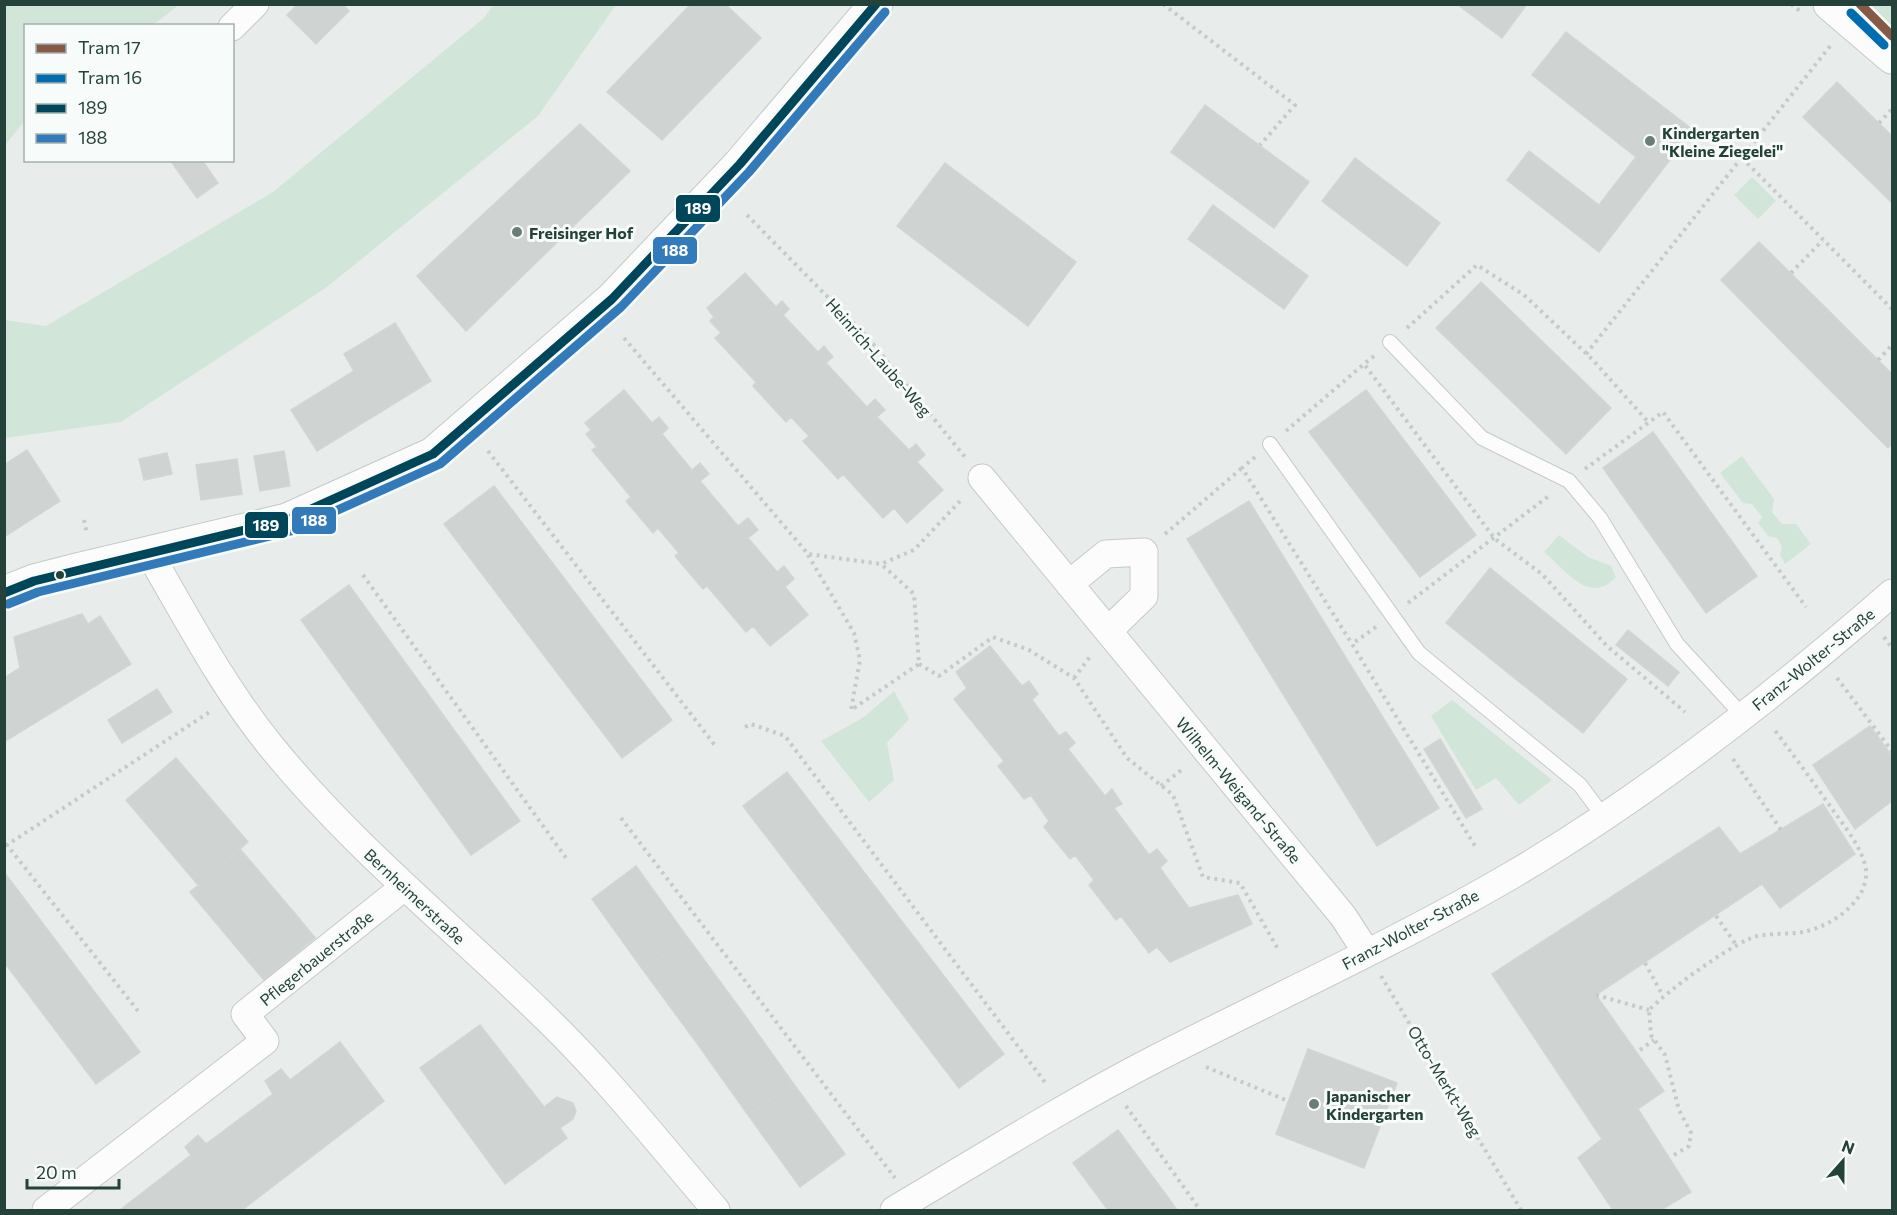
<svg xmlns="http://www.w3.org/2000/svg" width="1897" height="1215" viewBox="0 0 1897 1215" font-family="Commissioner,sans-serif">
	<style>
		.green { fill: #d1e6d8 }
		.building { fill: #cfd4d2; stroke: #d1d6d4; stroke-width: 1.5 }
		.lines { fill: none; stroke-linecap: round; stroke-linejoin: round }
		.lane-casing { stroke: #c5cac8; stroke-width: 16 }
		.street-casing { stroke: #c5cac8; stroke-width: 29 }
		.secondary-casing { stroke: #c3cbc8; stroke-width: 35 }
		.path { stroke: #c3ccca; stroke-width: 4; stroke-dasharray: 3 4.5; stroke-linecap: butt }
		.lane { stroke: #fcfcfc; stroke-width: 14 }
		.street { stroke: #fcfcfc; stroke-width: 27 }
		.secondary { stroke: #fcfcfc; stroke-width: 33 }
		.bus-1-casing { stroke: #f7fbf9; stroke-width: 14 }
		.bus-2-casing { stroke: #f7fbf9; stroke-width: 14 }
		.bus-1 { stroke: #00465a; stroke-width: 9 }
		.bus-2 { stroke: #327ab9; stroke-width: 9 }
		.tram-1-casing { stroke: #f7fbf9; stroke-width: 14 }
		.tram-2-casing { stroke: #f7fbf9; stroke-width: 14 }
		.tram-1 { stroke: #865a46; stroke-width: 9 }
		.tram-2 { stroke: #006cb2; stroke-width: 9 }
		.poi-dot { fill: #697e78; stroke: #f7fbf9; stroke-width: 2 }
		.bus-dot { fill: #24423a; stroke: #f7fbf9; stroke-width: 2 }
		.labels { text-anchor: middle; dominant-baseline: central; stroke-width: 6; stroke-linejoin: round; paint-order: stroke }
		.poi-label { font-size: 16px; font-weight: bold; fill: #24423a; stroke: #f7fbf9; text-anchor: start }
		.street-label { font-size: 16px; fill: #24423a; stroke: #f7fbf9 }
		.line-badge { stroke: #f7fbf9; stroke-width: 2 }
		.badge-label { font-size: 16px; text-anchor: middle; font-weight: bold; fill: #fff }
	</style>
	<rect width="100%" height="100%" fill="#e8edeb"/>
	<path class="green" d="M5,4H179V5L153,25L26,26L25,121L5,145Z
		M493,5H616L538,116L327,287L121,422L5,438V320L46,326L273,192L484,18Z
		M1846,5H1892V45Z
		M1752,177L1776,201L1758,219L1734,195Z
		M1742,456L1774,499L1772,512L1782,524H1796L1811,544L1785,564L1780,555L1782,546L1777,538L1768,536L1758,523L1762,517L1752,504L1743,503L1720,473Z
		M1559,535L1588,557L1611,566L1616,577C1589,606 1566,570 1544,552Z
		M894,691L909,719L887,743L894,780L869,802L821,741L864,717Z
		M1452,700L1552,780L1519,805L1496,778L1476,790L1431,716Z"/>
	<path class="building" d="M298,4H342L349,11L316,44L287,15Z
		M691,4H725L761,38L662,140L607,92Z
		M1457,4H1527L1502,38Z
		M1566,32L1693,130L1599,252L1507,180L1529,151L1599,205L1636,157L1532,75Z
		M1837,82L1892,136V168L1875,186L1803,117Z
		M1205,105L1309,182L1274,228L1171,152Z
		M580,124L630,171L466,331L417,276Z
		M1355,158L1440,223L1407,266L1322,201Z
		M170,160H202L218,183L197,198Z
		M945,163L1076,262L1028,326L897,226Z
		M1892,168V203L1875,186Z
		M1213,205L1308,276L1284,309L1188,239Z
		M1759,242L1828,310L1789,349L1721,280Z
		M745,273L776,307L782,301L789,309L783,315L818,352L824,346L833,357L826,363L867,407L875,399L885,410L877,417L909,450L916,444L925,455L917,462L943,490L907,523L894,508L883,518L843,474L838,479L803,441L809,436L791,417L786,422L753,386L756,382L715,338L721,333L710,321L714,317L707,308Z
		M1481,282L1611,408L1566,454L1436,328Z
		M1828,310L1892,374V444L1888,448L1789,349Z
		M395,323L431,381L317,451L291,410L354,371L344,354Z
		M624,390L652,423L659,417L668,428L662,434L692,470L700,463L709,474L700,481L738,526L748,518L758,530L748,538L777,572L784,566L794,579L785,587L808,615L770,646L753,626L746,632L707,586L703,589L675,556L679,553L658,528L653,533L626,501L631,497L592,450L597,447L586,434L591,430L585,423Z
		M1366,390L1476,535L1420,577L1309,432Z
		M1653,432L1757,576L1706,613L1603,468Z
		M27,450L60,501L4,537V465Z
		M284,451L290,486L260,491L254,456Z
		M167,453L172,474L144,480L139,459Z
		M237,459L242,494L201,500L196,465Z
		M494,486L672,720L622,758L444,524Z
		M1249,501L1439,808L1377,846L1187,539Z
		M1490,568L1627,679L1583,733L1446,623Z
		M349,585L520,821L471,855L301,620Z
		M82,614L88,624L100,616L131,664L4,742V678L20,668L14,637Z
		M1628,630L1679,672L1668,686L1616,645Z
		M990,646L1022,686L1029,681L1038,694L1032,700L1059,736L1066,732L1075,743L1068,749L1105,796L1112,789L1122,804L1114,808L1149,855L1157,849L1167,861L1160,868L1189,908L1238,895L1252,924L1170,962L1157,947L1149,953L1121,916L1116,920L1089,885L1094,880L1075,855L1070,859L1044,827L1049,821L1031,795L1024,799L998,766L1004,761L954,699L967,688L956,672Z
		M157,689L172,712L122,743L108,720Z
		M1870,726L1892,756V801L1855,829L1813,765Z
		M1440,739L1482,809L1466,818L1424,749Z
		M176,758L248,842L198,885L126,800Z
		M787,772L1004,1054L959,1088L743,806Z
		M1823,804L1855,854L1780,908L1762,884L1596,995L1664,1091L1638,1109L1691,1192L1661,1210H1613L1578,1158L1602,1139L1492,974L1719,827L1740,854Z
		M240,849L298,917L247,960L190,892Z
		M636,866L688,938L643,970L592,899Z
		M4,872L140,1052L96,1084L4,962Z
		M298,917L315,938L264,980L247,960Z
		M688,938L741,1010L696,1042L643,970Z
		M741,1010L793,1083L748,1115L696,1042Z
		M480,1025L544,1107L557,1097L573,1103L576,1111L573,1119L560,1128L567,1138L505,1184L420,1068Z
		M340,1042L384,1101L242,1210H120L191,1155L185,1147L198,1135L206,1144L273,1094L265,1081L281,1069L290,1080Z
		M1308,1049L1397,1083L1364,1168L1276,1134Z
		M793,1083L845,1154L800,1187L748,1115Z
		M1118,1130L1164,1192L1138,1210H1108L1073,1163Z
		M1164,1192L1177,1210H1138Z"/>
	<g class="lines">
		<g class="lane-casing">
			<path id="lane" d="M1390,342L1482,438L1569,481L1600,518L1677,644L1743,716
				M1270,444L1419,653L1580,785L1603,816"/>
		</g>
		<g class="street-casing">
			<path id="street" d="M232,27L255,4
				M982,478L1343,916L1367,953
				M149,553C187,618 223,687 270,745C353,848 457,930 551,1023C610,1081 662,1147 716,1210
				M1069,584L1106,554L1144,552V596L1108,631
				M46,1210L265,1041L245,1014L404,887
				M894,1210C980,1159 1066,1105 1155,1059C1274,998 1397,942 1512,875C1648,795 1774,696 1892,593"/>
		</g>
		<g class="secondary-casing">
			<path id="secondary" d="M1830,4L1892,57
				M4,593L34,581L77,570L287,520L433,454L612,299L740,164L876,4"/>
		</g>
		<path class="path" d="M1163,4L1295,105L1260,145
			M1791,4L1800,11
			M1879,123L1892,109
			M1742,158L1892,309
			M747,215L869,339L965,457
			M1791,273L1823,240
			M1407,328L1477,265L1524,295L1592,359L1649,423
			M624,338L808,554L881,564L914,550L962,499
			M1586,354L1831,45
			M1374,356L1364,364L1495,539L1542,574L1607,646L1685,712
			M1878,360L1892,345
			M1286,431L1364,364
			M488,451L717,748
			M1255,457L1242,468L1352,644
			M1585,469L1663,412L1806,607
			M84,520L87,534
			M1165,534L1242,468
			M808,555L854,633L860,660L851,710L919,664L914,594L881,564
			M363,575L566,858
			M1408,603L1550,495
			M1376,627L1352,644L1475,846
			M1884,637L1892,648
			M919,664L939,676L993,637L1029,650L1074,678L1127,758L1173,795L1203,877L1240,883L1278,949
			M1074,678L1092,654
			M1837,678L1892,751
			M745,727L751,724L785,736L1047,1085
			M1733,759L1781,830
			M1161,786L1184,768
			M621,818L895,1178
			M1716,916L1737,946
			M1645,963L1663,996
			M1381,976L1521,1210
			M1596,995L1649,1010
			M138,1011L7,845L211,711
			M1640,1050L1654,1040
			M1206,1067L1288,1101
			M1126,1106L1200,1210
			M1674,1155L1689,1146L1691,1133L1679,1110L1665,1055L1651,1035L1649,1010C1670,989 1722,951 1749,939C1764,932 1787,935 1803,932C1834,926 1876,896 1864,861C1857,841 1842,823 1830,806C1812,780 1793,755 1774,729"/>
		<use href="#lane" class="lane"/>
		<use href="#street" class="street"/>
		<use href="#secondary" class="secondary"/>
		<g class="bus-1-casing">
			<path id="bus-1" d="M4,593L34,581L287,520L433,454L612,299L740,164L876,4"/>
		</g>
		<g class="bus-2-casing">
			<path id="bus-2" d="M8,604L38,592L291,531L440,464L621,307L749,172L885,12"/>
		</g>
		<use href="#bus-1" class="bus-1"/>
		<use href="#bus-2" class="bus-2"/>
		<g class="tram-1-casing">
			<path id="tram-1" d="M1860,4L1892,36"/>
		</g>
		<g class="tram-2-casing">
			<path id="tram-2" d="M1851,13L1884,45"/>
		</g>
		<use href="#tram-1" class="tram-1"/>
		<use href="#tram-2" class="tram-2"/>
	</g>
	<g class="poi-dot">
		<circle cx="1650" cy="141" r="6"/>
		<circle cx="517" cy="232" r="6"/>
		<circle cx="1314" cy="1104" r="6"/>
	</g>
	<circle class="bus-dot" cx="60" cy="575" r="5"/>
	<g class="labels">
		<g class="poi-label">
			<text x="1662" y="132">Kindergarten<tspan x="1662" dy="18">"Kleine Ziegelei"</tspan></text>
			<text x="529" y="232">Freisinger Hof</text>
			<text x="1326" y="1095">Japanischer<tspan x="1326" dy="18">Kindergarten</tspan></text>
		</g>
		<g class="street-label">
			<text transform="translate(879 357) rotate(49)">Heinrich-Laube-Weg</text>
			<text transform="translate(1813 659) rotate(-39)">Franz-Wolter-Straße</text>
			<text transform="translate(1239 790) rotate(50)">Wilhelm-Weigand-Straße</text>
			<text transform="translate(415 896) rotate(43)">Bernheimerstraße</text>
			<text transform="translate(1410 929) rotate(-28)">Franz-Wolter-Straße</text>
			<text transform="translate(316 958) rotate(-39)">Pflegerbauerstraße</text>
			<text transform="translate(1445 1081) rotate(59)">Otto-Merkt-Weg</text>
		</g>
	</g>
	<g class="line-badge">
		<rect x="675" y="194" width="46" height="29" rx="6" fill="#00465a"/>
		<rect x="652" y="236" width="46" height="29" rx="6" fill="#327ab9"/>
		<rect x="291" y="506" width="46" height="29" rx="6" fill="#327ab9"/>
		<rect x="244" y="511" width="45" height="28" rx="6" fill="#00465a"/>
	</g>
	<g class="badge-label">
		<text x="698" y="214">189</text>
		<text x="675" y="256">188</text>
		<text x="314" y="526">188</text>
		<text x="266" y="531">189</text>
	</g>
	<rect width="1897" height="1215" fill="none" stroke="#24423a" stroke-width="12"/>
	<rect x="24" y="24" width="210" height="138" fill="#f7fbf9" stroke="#a3b1ad" stroke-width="1.5"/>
	<rect x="36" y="44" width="30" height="9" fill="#865a46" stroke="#a3b1ad" stroke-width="1.5"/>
	<text x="78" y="54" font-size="18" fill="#24423a">Tram 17</text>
	<rect x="36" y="74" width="30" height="9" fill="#006cb2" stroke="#a3b1ad" stroke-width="1.5"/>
	<text x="78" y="84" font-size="18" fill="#24423a">Tram 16</text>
	<rect x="36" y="104" width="30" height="9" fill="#00465a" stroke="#a3b1ad" stroke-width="1.5"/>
	<text x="78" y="114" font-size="18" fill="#24423a">189</text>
	<rect x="36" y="134" width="30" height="9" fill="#327ab9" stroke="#a3b1ad" stroke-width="1.5"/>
	<text x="78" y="144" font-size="18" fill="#24423a">188</text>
	<g transform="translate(1843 1161) rotate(21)" stroke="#f7fbf9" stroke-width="4.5" paint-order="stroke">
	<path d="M0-4.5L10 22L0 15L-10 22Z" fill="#24423a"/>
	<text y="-9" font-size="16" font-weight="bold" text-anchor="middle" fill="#24423a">N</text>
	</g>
	<path d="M27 1179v9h92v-9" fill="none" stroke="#24423a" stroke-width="3"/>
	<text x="36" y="1179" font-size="18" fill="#24423a" stroke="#f7fbf9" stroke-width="4.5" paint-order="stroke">20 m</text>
</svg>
